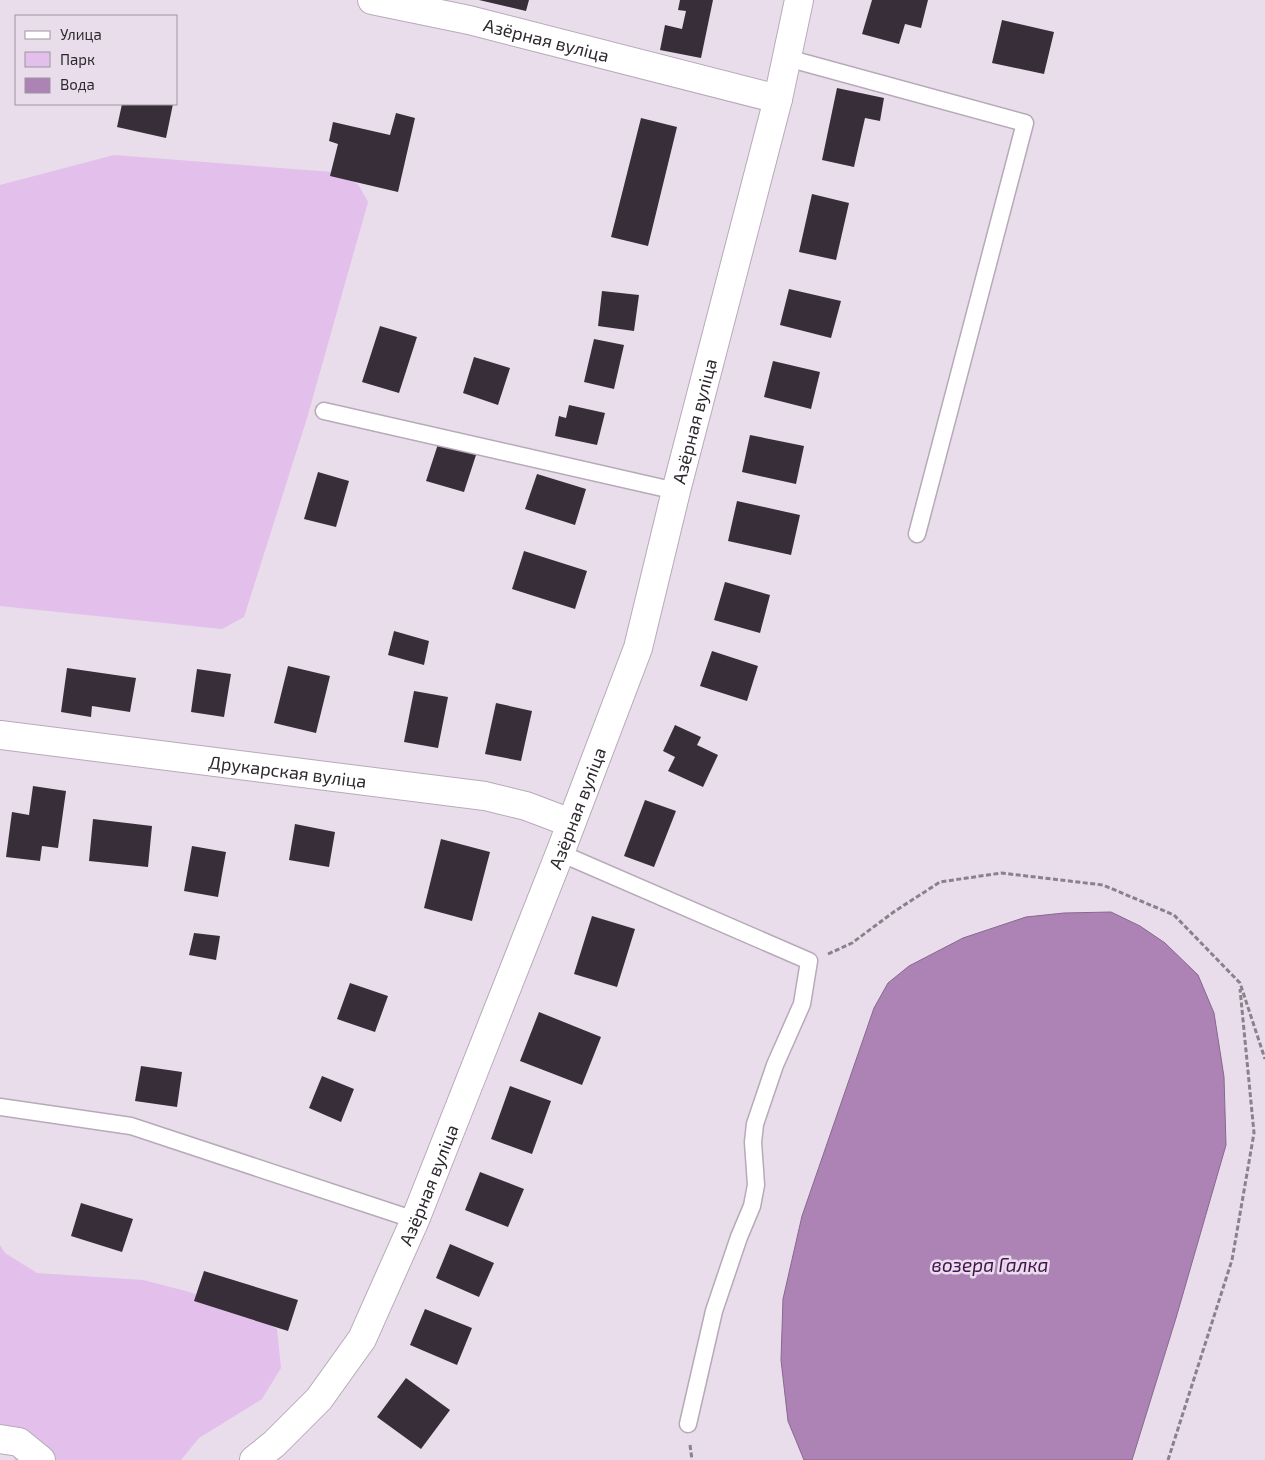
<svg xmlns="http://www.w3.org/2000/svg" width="1265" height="1460" viewBox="0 0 1265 1460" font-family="'Exo 2',sans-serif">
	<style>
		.green { fill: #e3bfeb }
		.water { fill: #ad83b6; stroke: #87688e }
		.building { fill: #372e39 }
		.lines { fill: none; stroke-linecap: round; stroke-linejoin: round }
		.service-casing { stroke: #b6aab8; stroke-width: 19 }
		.minor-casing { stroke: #b6aab8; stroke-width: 30 }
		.path { stroke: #89818b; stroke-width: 3; stroke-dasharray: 5 2.5; stroke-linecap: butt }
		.service { stroke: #fff; stroke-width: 16 }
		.minor { stroke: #fff; stroke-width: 28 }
		.labels { text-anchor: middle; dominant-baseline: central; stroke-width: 5; stroke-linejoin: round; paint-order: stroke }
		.street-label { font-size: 18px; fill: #2e292f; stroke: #e9ddeb }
		.water-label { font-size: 19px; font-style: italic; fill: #451050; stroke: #e9ddeb }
	</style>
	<rect width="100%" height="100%" fill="#e9ddeb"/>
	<path class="green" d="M114,155L332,172L358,184L368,202L307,418L244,617L222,629L0,606V185Z
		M0,1245L5,1253L37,1273L143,1280L182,1290L240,1307L277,1329L281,1368L262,1399L199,1438L181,1460H15L10,1443L0,1441Z"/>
	<path class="water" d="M1111,912L1140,926L1165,943L1198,975L1214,1013L1224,1077L1226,1145L1176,1318L1132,1460H804L788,1421L781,1360L783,1299L802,1216L874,1008L888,983L909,966L963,938L1026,917L1064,913Z"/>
	<path class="building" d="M479,0H529L526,11Z
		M680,0H713L701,58L660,50L665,25L682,29L686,11L678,10Z
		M872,0H928L921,28L905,24L899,44L862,34Z
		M1002,20L1054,32L1044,74L992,63Z
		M837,88L884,98L880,121L865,118L854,167L822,160Z
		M122,104H173L166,138L117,127Z
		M396,113L415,118L398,192L330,176L338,144L329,141L333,122L390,135Z
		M641,118L677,127L648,246L611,237Z
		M812,194L849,203L836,260L799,252Z
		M789,289L841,301L831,338L780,325Z
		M602,291L639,295L634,331L598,326Z
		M380,326L417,337L399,393L362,382Z
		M594,339L624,345L614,389L584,382Z
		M474,357L510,368L498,405L463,393Z
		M773,361L820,372L811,409L764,397Z
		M569,405L605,413L597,445L555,436L559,416L566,418Z
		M750,435L804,446L796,484L742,472Z
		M438,444L476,455L464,492L426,481Z
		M318,472L349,481L336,527L304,519Z
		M537,474L586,489L575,525L525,509Z
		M737,501L800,515L791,555L728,541Z
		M524,551L587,571L575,609L512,589Z
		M725,582L770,595L760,633L714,620Z
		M394,631L429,641L424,665L388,655Z
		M712,651L758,666L747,701L700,686Z
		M288,666L330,676L316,733L274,723Z
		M67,668L136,678L130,712L92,706L91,717L61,712Z
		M197,669L231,674L224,717L191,712Z
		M414,691L448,697L438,748L404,742Z
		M496,703L532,711L521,761L485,754Z
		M675,725L701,737L697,745L718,755L703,787L668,771L675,757L663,751Z
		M33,786L66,791L58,848L42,846L40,861L6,857L12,812L29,815Z
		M645,800L676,811L654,867L624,856Z
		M93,819L152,826L148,867L89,861Z
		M295,824L335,832L329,867L289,860Z
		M441,839L490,852L472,921L424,908Z
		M192,846L226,852L218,897L184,891Z
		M592,916L635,929L617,987L574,974Z
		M194,933L220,936L216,960L189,955Z
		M350,983L388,996L375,1032L337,1019Z
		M539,1012L601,1037L582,1085L520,1061Z
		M141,1066L182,1072L177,1107L135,1101Z
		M322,1076L354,1089L341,1122L309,1108Z
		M510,1086L551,1101L532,1154L491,1139Z
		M480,1172L524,1189L508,1227L465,1210Z
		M81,1203L133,1219L122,1252L71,1236Z
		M450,1244L494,1263L479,1297L436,1278Z
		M204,1271L298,1300L288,1331L194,1301Z
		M425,1309L472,1328L457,1365L410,1345Z
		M406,1378L450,1410L421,1449L377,1417Z"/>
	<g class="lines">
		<g class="service-casing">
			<path id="service" d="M787,58L1025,123L917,534
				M324,411L676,491
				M560,853L809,961L802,1004L775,1065L755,1124L753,1142L756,1185L752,1206L739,1237L714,1311L688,1424
				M0,1107L131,1126L415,1220"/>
		</g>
		<g class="minor-casing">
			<g id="minor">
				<path id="s1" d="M372,0L469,20L778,99"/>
				<path id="s2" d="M0,735L485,796L526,806L571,823"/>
				<path d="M0,1439L19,1442L41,1460"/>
				<path id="s3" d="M254,1460L274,1444L319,1399L362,1339L415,1220L560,853L638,648L676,491L778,99L799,0"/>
			</g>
		</g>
		<path class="path" d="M828,954L852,943L895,911L940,882L1001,873L1103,885L1174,915L1240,983L1265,1059
			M690,1445L692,1460
			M1168,1460L1232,1260L1254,1133L1240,989"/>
		<use href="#service" class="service"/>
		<use href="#minor" class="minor"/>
	</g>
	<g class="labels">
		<g class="street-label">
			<text stroke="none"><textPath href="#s1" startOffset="179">Азёрная вуліца</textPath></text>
			<text stroke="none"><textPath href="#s3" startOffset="1141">Азёрная вуліца</textPath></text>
			<text stroke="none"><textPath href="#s2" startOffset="290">Друкарская вуліца</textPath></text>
			<text stroke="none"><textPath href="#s3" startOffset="736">Азёрная вуліца</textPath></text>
			<text stroke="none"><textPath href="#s3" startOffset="331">Азёрная вуліца</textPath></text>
		</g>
		<g class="water-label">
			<text x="990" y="1264">возера Галка</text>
		</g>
	</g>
	<rect x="15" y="15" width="162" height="90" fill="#e9ddeb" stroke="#9e95a0"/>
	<rect x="25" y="31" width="25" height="8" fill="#ffffff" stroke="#9e95a0"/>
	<text x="60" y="40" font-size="15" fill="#2e292f">Улица</text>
	<rect x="25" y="52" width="25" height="15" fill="#e3bfeb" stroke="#9e95a0"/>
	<text x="60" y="65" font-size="15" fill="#2e292f">Парк</text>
	<rect x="25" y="78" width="25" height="15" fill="#ad83b6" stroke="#9e95a0"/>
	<text x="60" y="90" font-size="15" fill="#2e292f">Вода</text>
</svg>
